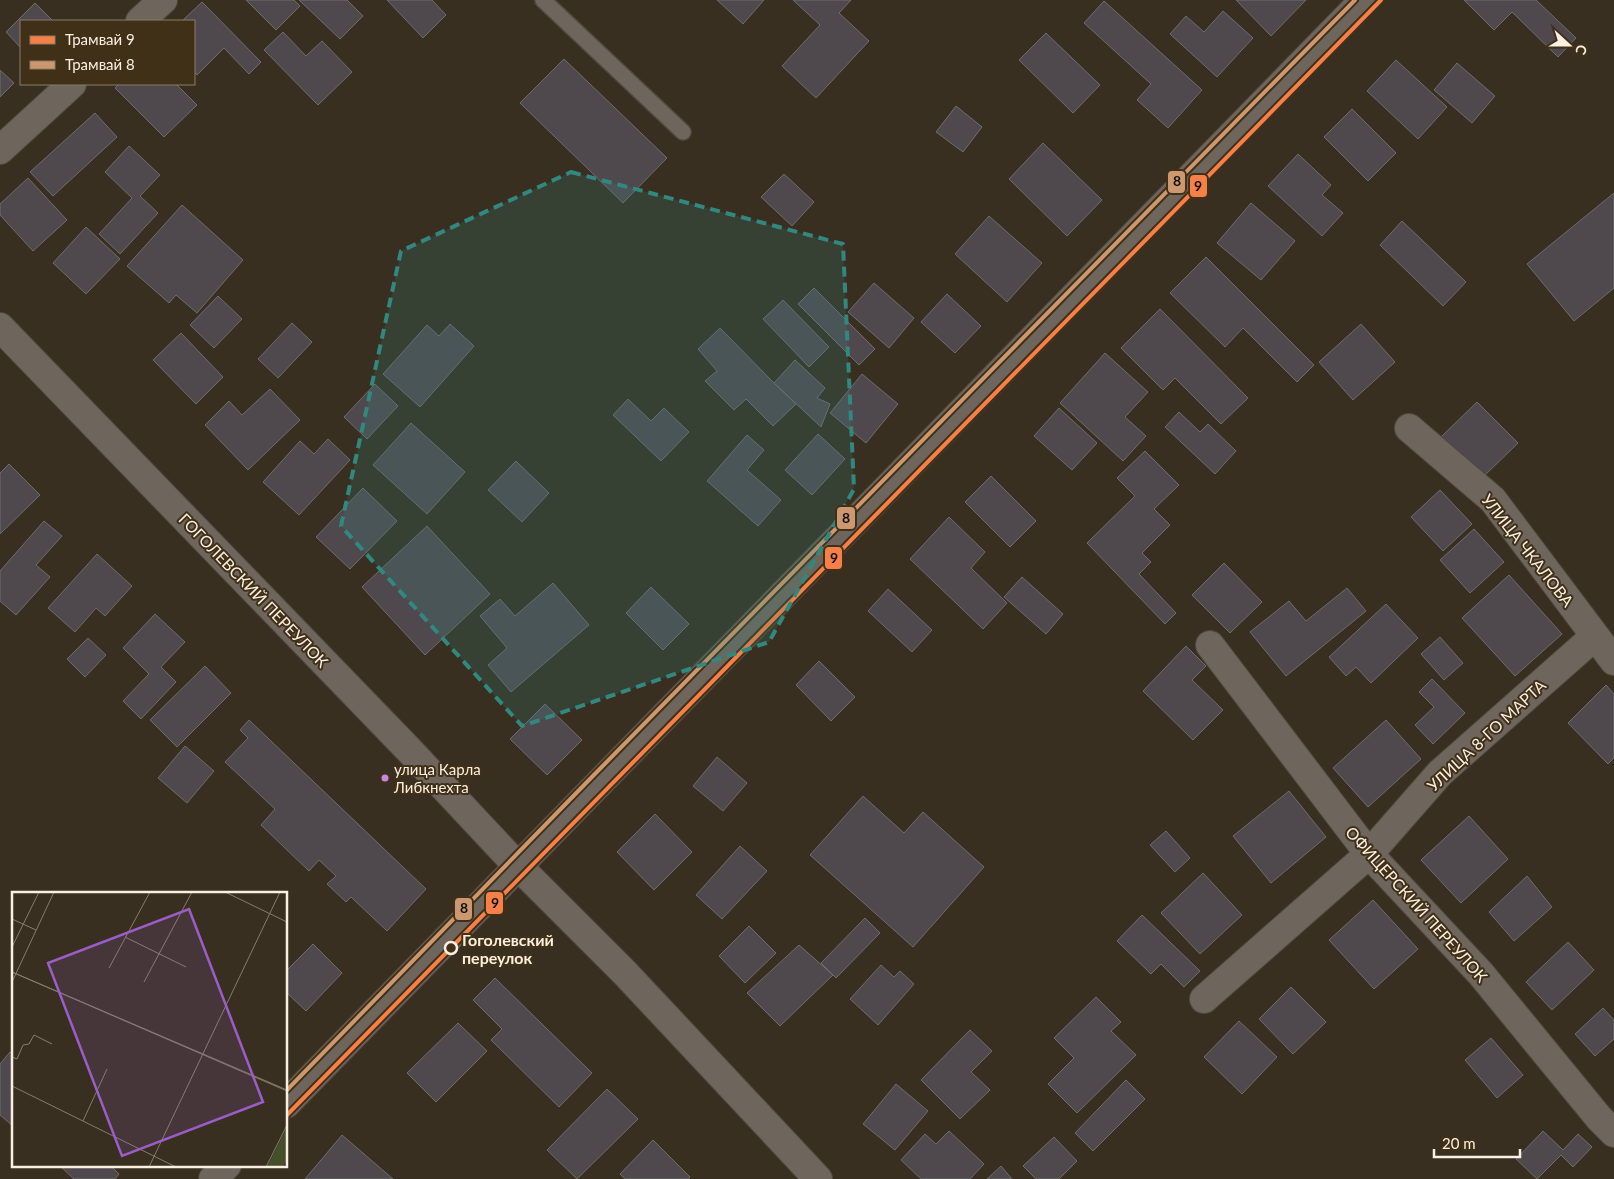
<svg xmlns="http://www.w3.org/2000/svg" width="1614" height="1179" viewBox="0 0 1614 1179" font-family="Lato,sans-serif">
	<style>
		.building { fill: #4f494e; stroke: #706c6b }
		.lines { fill: none; stroke-linecap: round; stroke-linejoin: round }
		.service-casing { stroke: #524a3f; stroke-width: 18 }
		.minor-casing { stroke: #524a3f; stroke-width: 30 }
		.secondary-casing { stroke: #524a3f; stroke-width: 30 }
		.service { stroke: #6e665c; stroke-width: 15 }
		.minor { stroke: #6e665c; stroke-width: 28 }
		.secondary { stroke: #6e665c; stroke-width: 28 }
		.tram-1-casing { stroke: #413018; stroke-width: 8 }
		.tram-2-casing { stroke: #413018; stroke-width: 8 }
		.tram-1 { stroke: #f78048; stroke-width: 4 }
		.tram-2 { stroke: #cd976f; stroke-width: 4 }
		.marked { fill: #32887f; fill-opacity: 0.2; stroke: #32887f; stroke-width: 4; stroke-dasharray: 10 6; stroke-linejoin: round }
		.bus-dot { fill: #c787e3; stroke: #413018; stroke-width: 2 }
		.stop-dot { fill: #413018; stroke: #faefe1; stroke-width: 2.5 }
		.labels { text-anchor: middle; dominant-baseline: central; stroke-width: 4; stroke-linejoin: round; paint-order: stroke }
		.bus-label { font-size: 15px; fill: #faefe1; stroke: #413018; text-anchor: start }
		.street-label { font-size: 16px; fill: #faefe1; stroke: #413018 }
		.stop-label { font-size: 16px; font-weight: bold; fill: #faefe1; stroke: #413018; text-anchor: start }
		.inset-road { fill: none; stroke: #867c6e; stroke-width: 1 }
		.view { fill: #9b5dc8; fill-opacity: 0.15; stroke: #9b5dc8; stroke-width: 2.5 }
		.inset-edge { fill: none; stroke: #faefe1; stroke-width: 2.5 }
		.line-badge { stroke: #413018; stroke-width: 2 }
		.pale-badge-label { font-size: 14px; text-anchor: middle; font-weight: bold; fill: #111 }
	</style>
	<rect width="100%" height="100%" fill="#382f21"/>
	<path class="building" d="M246,0H294L300,6L276,30Z
		M299,0H347L363,16L340,39Z
		M387,0H432L446,15L423,38Z
		M717,0H764L743,24Z
		M793,0H851L839,13L869,41L816,98L782,66L820,25Z
		M1236,0H1306L1271,36Z
		M1464,0H1536L1576,38L1558,57L1512,12L1494,30Z
		M1104,1L1202,90L1168,128L1137,100L1151,84L1084,23Z
		M202,2L261,62L249,74L224,48L197,75L194,71V21H182Z
		M35,3L53,21H21V48L6,32Z
		M1223,11L1253,38L1217,77L1170,34L1186,16L1204,32Z
		M283,32L306,56L322,41L352,72L318,105L264,50Z
		M1046,33L1100,85L1073,113L1019,60Z
		M564,59L667,158L623,203L520,103Z
		M1396,60L1447,107L1418,139L1367,91Z
		M1457,63L1495,96L1472,123L1434,90Z
		M0,70L14,83L0,97Z
		M119,84H176L197,105L164,137L115,88Z
		M956,106L982,127L963,152L936,132Z
		M1352,109L1396,153L1368,181L1324,137Z
		M95,113L117,137L53,196L30,172Z
		M1043,143L1102,200L1067,236L1009,179Z
		M129,146L160,175L140,196L158,213L120,254L99,234L132,198L105,172Z
		M1298,154L1331,185L1322,195L1343,213L1322,236L1268,186Z
		M784,174L814,202L792,226L761,197Z
		M28,178L67,220L33,251L0,215V204Z
		M1614,193V288L1574,321L1527,264Z
		M1251,203L1295,241L1261,280L1217,243Z
		M182,205L243,260L197,313L176,295L169,303L127,266Z
		M989,216L1042,263L1007,302L955,254Z
		M1402,221L1466,282L1443,306L1380,245Z
		M86,227L120,259L86,294L53,263Z
		M1206,257L1314,365L1297,382L1243,328L1225,347L1170,293Z
		M874,283L914,318L889,348L848,312Z
		M814,288L875,349L859,365L798,304Z
		M947,294L981,326L955,353L921,322Z
		M218,296L242,319L214,348L190,325Z
		M783,300L829,347L809,367L763,319Z
		M1160,309L1248,398L1221,424L1175,378L1163,390L1121,348Z
		M292,323L312,342L278,378L258,359Z
		M450,324L474,346L420,407L383,374L427,325L439,336Z
		M1361,324L1395,362L1353,400L1319,362Z
		M720,328L774,383L796,404L773,426L746,399L734,410L705,381L717,371L698,349Z
		M181,333L223,377L196,404L153,360Z
		M1105,353L1148,392L1125,417L1146,436L1123,461L1060,403Z
		M795,360L825,388L817,398L830,404L821,427L774,383Z
		M862,374L898,404L866,443L830,413Z
		M375,384L398,406L367,439L344,417Z
		M270,389L300,420L248,470L205,425L229,401L242,415Z
		M628,399L651,421L664,408L689,432L661,461L613,415Z
		M1477,402L1518,443L1482,478L1441,437Z
		M1059,408L1097,443L1072,470L1034,436Z
		M1179,412L1200,432L1208,424L1236,451L1215,474L1165,427Z
		M411,423L465,472L427,514L373,465Z
		M818,434L845,459L812,495L785,470Z
		M747,435L764,450L747,470L781,500L758,526L707,481Z
		M328,439L350,460L299,515L263,482L300,441L314,454Z
		M1145,451L1179,485L1154,509L1170,525L1142,553L1151,562L1139,574L1176,613L1165,624L1087,543L1135,496L1117,478Z
		M516,461L549,493L522,522L488,490Z
		M9,464L40,495L0,534V473Z
		M991,476L1036,521L1010,547L965,502Z
		M363,488L397,521L350,569L316,537Z
		M1440,490L1472,524L1443,551L1411,517Z
		M949,517L985,552L971,568L1007,603L983,629L910,559Z
		M44,521L62,536L36,565L50,577L16,615L0,601V571Z
		M427,526L490,594L425,655L362,587Z
		M1474,529L1504,562L1470,593L1440,560Z
		M97,554L132,586L105,616L96,608L75,632L48,608Z
		M1224,563L1262,602L1230,633L1192,595Z
		M1509,575L1562,634L1515,676L1462,618Z
		M1022,577L1063,614L1046,634L1004,597Z
		M553,583L589,625L511,692L488,665L507,648L480,616L500,599L515,616Z
		M651,587L689,624L663,650L626,613Z
		M1347,588L1366,611L1286,676L1250,632L1289,601L1306,621Z
		M888,589L932,630L912,652L868,611Z
		M1386,604L1418,638L1371,683L1356,667L1346,676L1329,657Z
		M155,614L185,642L161,667L176,682L141,719L123,701L149,674L123,648Z
		M1440,637L1463,663L1444,680L1421,654Z
		M88,638L106,655L85,677L67,659Z
		M1186,646L1206,666L1192,680L1223,710L1193,740L1143,691Z
		M819,661L855,697L831,721L796,685Z
		M205,666L231,693L177,747L150,720Z
		M1432,679L1465,713L1433,744L1415,725L1434,707L1419,692Z
		M1606,685L1614,694V758L1608,764L1568,723Z
		M545,704L582,740L547,775L510,739Z
		M249,720L426,889L387,931L351,897L346,902L327,884L336,876L319,860L309,871L261,825L275,809L225,762L248,738L240,730Z
		M1386,720L1421,759L1368,807L1333,768Z
		M185,746L214,771L187,803L158,778Z
		M717,757L747,783L723,811L693,786Z
		M1289,791L1326,837L1271,883L1233,836Z
		M863,796L904,833L923,812L984,867L913,947L810,855Z
		M655,814L692,852L654,890L617,852Z
		M1469,816L1508,859L1461,903L1421,860Z
		M1166,831L1190,858L1175,872L1150,845Z
		M740,846L767,871L722,919L696,895Z
		M1203,873L1242,915L1200,954L1161,913Z
		M1527,876L1552,907L1514,941L1489,912Z
		M1373,900L1418,949L1374,989L1329,940Z
		M1142,915L1200,971L1184,987L1161,964L1151,974L1117,941Z
		M865,918L880,933L836,978L821,963Z
		M749,926L776,953L745,983L719,956Z
		M1568,942L1594,970L1552,1010L1526,982Z
		M313,944L342,973L306,1011L286,992V971Z
		M799,945L833,975L780,1026L747,993Z
		M881,965L894,977L900,971L914,984L878,1025L850,999Z
		M495,978L592,1073L559,1107L491,1040L502,1029L473,1000Z
		M1291,987L1326,1022L1293,1054L1259,1019Z
		M1096,997L1121,1022L1111,1031L1136,1055L1077,1113L1048,1084L1074,1058L1054,1038Z
		M1603,1008L1614,1020V1039L1595,1056L1575,1034Z
		M1239,1021L1277,1057L1242,1094L1204,1057Z
		M458,1023L487,1051L436,1102L407,1073Z
		M970,1030L992,1051L971,1072L990,1090L960,1119L921,1080Z
		M1491,1038L1523,1075L1497,1098L1465,1060Z
		M10,1052L14,1056V1127L0,1115V1064Z
		M1126,1080L1145,1099L1093,1151L1075,1133Z
		M896,1084L928,1111L895,1150L863,1124Z
		M607,1089L638,1119L577,1179L547,1150Z
		M949,1131L984,1164L970,1179H921L901,1160L925,1134L936,1144Z
		M1543,1131L1563,1150L1578,1134L1592,1147L1573,1167L1561,1155L1537,1179L1516,1159Z
		M342,1135L393,1179H305Z
		M1054,1137L1077,1161L1059,1179H1036L1023,1166Z
		M653,1140L690,1177L688,1179H625L620,1174Z
		M59,1165H110L119,1174L115,1179H74Z
		M1001,1166L1012,1179H987Z"/>
	<g class="lines">
		<g class="service-casing">
			<path id="service" d="M543,0L683,132"/>
		</g>
		<g class="minor-casing">
			<path id="minor" d="M140,21L163,0
				M0,150L72,84
				M1409,428L1493,500L1614,661
				M1210,645L1369,854L1481,974L1599,1118L1614,1133
				M1204,999L1369,854L1440,773L1595,636
				M286,1104L1364,0
				M213,1179L227,1165"/>
		</g>
		<g class="secondary-casing">
			<path id="secondary" d="M0,327L410,751L512,860L625,973L818,1179"/>
		</g>
		<use href="#service" class="service"/>
		<use href="#minor" class="minor"/>
		<use href="#secondary" class="secondary"/>
		<g class="tram-1-casing">
			<path id="tram-1" d="M286,1116L1381,0"/>
		</g>
		<g class="tram-2-casing">
			<path id="tram-2" d="M286,1091L587,782L1355,0"/>
		</g>
		<use href="#tram-1" class="tram-1"/>
		<use href="#tram-2" class="tram-2"/>
	</g>
	<path class="marked" d="M571,172L843,244L854,489L769,642L522,726L341,526L401,251Z"/>
	<circle class="bus-dot" cx="385" cy="778" r="4.5"/>
	<circle class="stop-dot" cx="451" cy="948" r="6"/>
	<g class="labels">
		<g class="bus-label">
			<text x="394" y="769">улица Карла<tspan x="394" dy="18">Либкнехта</tspan></text>
		</g>
		<g class="street-label">
			<text transform="translate(1528 550) rotate(52)">УЛИЦА ЧКАЛОВА</text>
			<text transform="translate(254 590) rotate(46)">ГОГОЛЕВСКИЙ ПЕРЕУЛОК</text>
			<text transform="translate(1486 735) rotate(-43)">УЛИЦА 8-ГО МАРТА</text>
			<text transform="translate(1417 904) rotate(48)">ОФИЦЕРСКИЙ ПЕРЕУЛОК</text>
		</g>
		<g class="stop-label">
			<text x="462" y="939">Гоголевский<tspan x="462" dy="18">переулок</tspan></text>
		</g>
	</g>
	<g transform="translate(12 892)">
		<rect width="275" height="275" fill="#382f21"/>
		<path d="M275,235V267L271,275H255Z" fill="#445029"/>
		<path class="inset-road" d="M213,0L275,30M0,27L24,38M113,45L174,75M0,55L27,0M97,76L138,0M0,80L275,199M0,80L275,198M0,90L42,0M132,90L180,0M0,165L5,167L11,153L17,152L22,143L40,152M0,194L164,275M71,229L95,177M137,275L268,0M254,275L275,233"/>
		<path class="view" d="M177,17L251,210L110,264L36,71Z"/>
		<rect width="275" height="275" class="inset-edge"/>
	</g>
	<g class="line-badge">
		<rect x="1167" y="170" width="19" height="24" rx="5" fill="#cd976f"/>
		<rect x="1189" y="174" width="19" height="24" rx="5" fill="#f78048"/>
		<rect x="836" y="506" width="20" height="24" rx="5" fill="#cd976f"/>
		<rect x="824" y="546" width="19" height="24" rx="5" fill="#f78048"/>
		<rect x="485" y="891" width="19" height="24" rx="5" fill="#f78048"/>
		<rect x="454" y="897" width="19" height="24" rx="5" fill="#cd976f"/>
	</g>
	<g class="pale-badge-label">
		<text x="1177" y="186">8</text>
		<text x="1198" y="191">9</text>
		<text x="846" y="523">8</text>
		<text x="834" y="563">9</text>
		<text x="495" y="908">9</text>
		<text x="464" y="913">8</text>
	</g>
	<rect x="20" y="20" width="175" height="65" fill="#413018" stroke="#8b7c68"/>
	<rect x="30" y="36" width="25" height="8" fill="#f78048" stroke="#8b7c68"/>
	<text x="65" y="45" font-size="15" fill="#faefe1">Трамвай 9</text>
	<rect x="30" y="61" width="25" height="8" fill="#cd976f" stroke="#8b7c68"/>
	<text x="65" y="70" font-size="15" fill="#faefe1">Трамвай 8</text>
	<g transform="translate(1569 45) rotate(111)" stroke="#413018" stroke-width="4" paint-order="stroke">
	<path d="M0-4L9 19L0 12L-9 19Z" fill="#faefe1"/>
	<text y="-8" font-size="14" font-weight="bold" text-anchor="middle" fill="#faefe1">С</text>
	</g>
	<path d="M1434 1149v8h86v-8" fill="none" stroke="#faefe1" stroke-width="2.5"/>
	<text x="1442" y="1149" font-size="15" fill="#faefe1" stroke="#413018" stroke-width="4" paint-order="stroke">20 m</text>
</svg>
